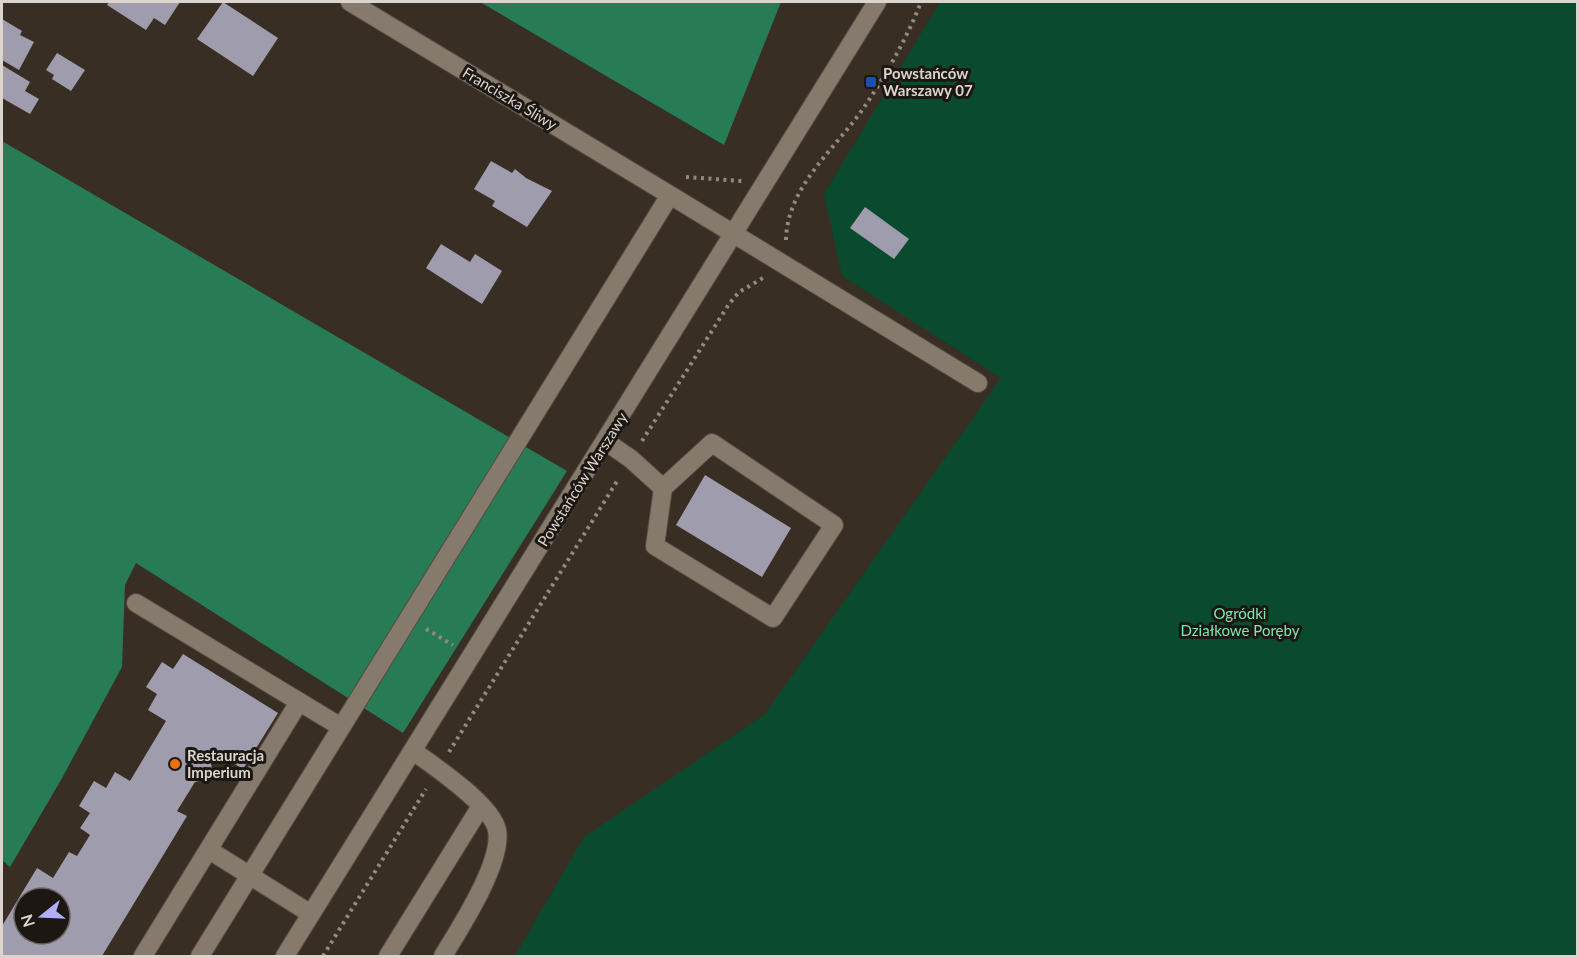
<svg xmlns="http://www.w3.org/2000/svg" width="1579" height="958" viewBox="0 0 1579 958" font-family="Lato,sans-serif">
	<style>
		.green { fill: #0a4a2f }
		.forest { fill: #277b55 }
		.building { fill: #9f9cad; fill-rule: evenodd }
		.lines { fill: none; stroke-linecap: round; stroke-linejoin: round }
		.minor-casing { stroke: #554b42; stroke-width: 20 }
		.path { stroke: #928981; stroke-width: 4; stroke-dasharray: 3 4.5; stroke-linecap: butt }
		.minor { stroke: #867a6d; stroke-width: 18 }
		.transit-dot { fill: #1a4fb4; stroke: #1c1712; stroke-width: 2 }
		.food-dot { fill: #e8710a; stroke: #1c1712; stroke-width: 2 }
		.labels { text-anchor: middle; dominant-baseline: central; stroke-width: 6; stroke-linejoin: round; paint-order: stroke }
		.poi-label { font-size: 15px; font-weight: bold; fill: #dcd5ce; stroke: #1c1712; text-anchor: start }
		.street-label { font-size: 15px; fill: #dcd5ce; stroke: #1c1712 }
		.park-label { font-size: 15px; fill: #7beab1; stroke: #1c1712 }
	</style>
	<rect width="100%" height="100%" fill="#382e23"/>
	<path class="green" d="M940,2H1577V956H515L584,837L765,714L1001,378L842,276L824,194Z"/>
	<path class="forest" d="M480,2H781L724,145Z
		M2,141L567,471L403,733L136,563L125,585L122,667L61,780L10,867L2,860Z"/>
	<path class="building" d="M109,2H180L165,25L154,18L146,30L107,5Z
		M223,2L278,38L253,76L197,39Z
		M2,19L22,31L20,35L34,42L19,70L2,60Z
		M57,53L85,70L71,91L52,79L54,75L46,70Z
		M2,65L30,82L25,91L39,99L30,114L2,98Z
		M491,161L512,173L515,169L526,178L552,191L527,227L492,206L495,201L474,189Z
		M865,207L909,239L894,259L850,228Z
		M441,244L470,262L475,254L502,271L482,304L426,268Z
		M705,475L791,528L762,577L676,525Z
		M183,654L278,713L243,769L214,751L210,759L214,778L195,782L177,811L187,816L102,956H2V926L37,868L53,878L69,852L77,856L90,835L80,828L90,813L79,806L94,781L106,788L115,772L130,781L166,721L148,710L157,694L146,687L162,662L173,669ZM24,898H60V934H24Z"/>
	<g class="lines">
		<g class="minor-casing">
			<path id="minor" d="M350,2L670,195
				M605,441L631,459L663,488L655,546L773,618L834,525L712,443L663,488
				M136,603L341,727
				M413,751C434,766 492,805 497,830C503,862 460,928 443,956
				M209,850L311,914
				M143,956L299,702
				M200,956L670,195L978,383
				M285,956L877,2
				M388,956L481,806"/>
		</g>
		<path class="path" d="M686,177L742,181
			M786,240C787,185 838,147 867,103C888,71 907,38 921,2
			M642,441L729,304L739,292L763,278
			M426,629L453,645
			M449,752L619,478
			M323,956L426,789"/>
		<use href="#minor" class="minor"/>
	</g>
	<rect class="transit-dot" x="865" y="76" width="12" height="12" rx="3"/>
	<circle class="food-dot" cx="175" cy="764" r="6"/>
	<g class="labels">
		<g class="poi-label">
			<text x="883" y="73">Powstańców<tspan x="883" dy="17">Warszawy 07</tspan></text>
			<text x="187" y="755">Restauracja<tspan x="187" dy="17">Imperium</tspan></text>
		</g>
		<g class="street-label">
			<text transform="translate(510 98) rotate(31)">Franciszka Śliwy</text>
			<text transform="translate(582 479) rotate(-58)">Powstańców Warszawy</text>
		</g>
		<g class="park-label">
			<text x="1240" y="613">Ogródki<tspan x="1240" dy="17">Działkowe Poręby</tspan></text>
		</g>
	</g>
	<rect width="1579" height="958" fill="none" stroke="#dcd5ce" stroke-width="6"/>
	<g transform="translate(42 916) rotate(252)"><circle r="28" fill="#1c1712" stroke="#69635d" stroke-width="1.5"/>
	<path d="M0-4.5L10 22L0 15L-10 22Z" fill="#b1adfa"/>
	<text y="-9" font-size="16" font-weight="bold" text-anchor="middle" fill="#dcd5ce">N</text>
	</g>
</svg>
